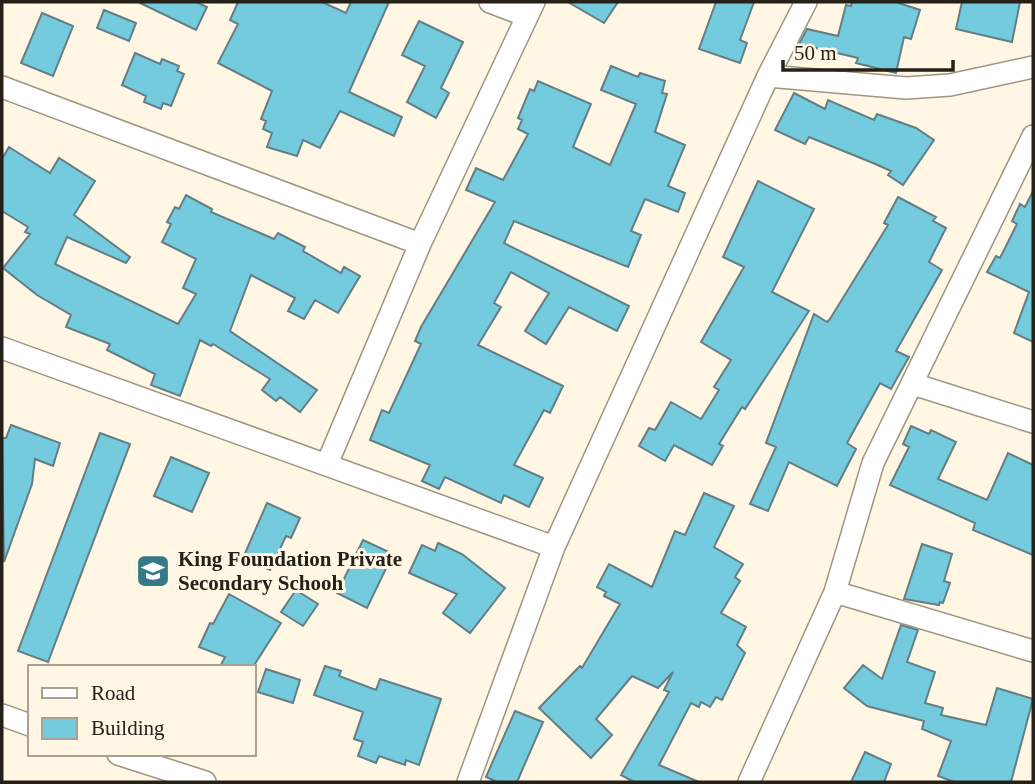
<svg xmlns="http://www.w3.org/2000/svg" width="1035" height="784" viewBox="0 0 1035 784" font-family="'Times New Roman',serif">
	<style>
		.building { fill: #74cbdd; stroke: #637e84; stroke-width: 2 }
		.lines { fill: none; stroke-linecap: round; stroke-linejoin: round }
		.minor-casing { stroke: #9f9580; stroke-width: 24 }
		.minor { stroke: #fff; stroke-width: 21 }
		.labels { text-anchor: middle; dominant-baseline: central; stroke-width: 6; stroke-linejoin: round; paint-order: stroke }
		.poi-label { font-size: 21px; font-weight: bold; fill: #252119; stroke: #fff6e4; text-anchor: start }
	</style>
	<rect width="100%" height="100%" fill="#fff6e4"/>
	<path class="building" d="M138,2H196L207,7L196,30Z
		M238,2H322L346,13L351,2H389L349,92L402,117L394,136L340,111L320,148L303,140L297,156L267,147L272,133L263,129L266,121L261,119L272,91L218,63L238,24L230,20Z
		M568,2H618L604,23Z
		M716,2H754L740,40L747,43L740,63L699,49Z
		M852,2H896L920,10L911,39L904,37L896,73L856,63L858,58L799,44L807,29L838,36L846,5L851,6Z
		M962,2H1020L1012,42L956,29Z
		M104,10L136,23L129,41L97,28Z
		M42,13L73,26L53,76L21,63Z
		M419,21L463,42L441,88L449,93L436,118L407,102L425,66L402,55Z
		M135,53L160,64L162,59L179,66L177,71L184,74L171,106L163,103L161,109L144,102L146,96L122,85Z
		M611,66L638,77L640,73L665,81L662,93L667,94L655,132L685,145L668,186L685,193L678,212L645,199L631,231L641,235L628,267L514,221L504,243L629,306L617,331L569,307L546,344L525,331L549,293L511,272L494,303L501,307L478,345L563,386L550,413L544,410L514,465L543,478L529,507L504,495L501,503L445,477L439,489L422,481L430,465L370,440L382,410L389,413L421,344L415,341L421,327L495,202L466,190L476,168L503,180L528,134L518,129L522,120L518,118L530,89L534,91L538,81L591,104L573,147L610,165L636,104L601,90Z
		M794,93L825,109L828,100L874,120L877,114L916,128L934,140L903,185L888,175L891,171L873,163L809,137L805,144L775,130Z
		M9,147L50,173L59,158L95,181L74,215L130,257L126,263L67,237L55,264L178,324L196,294L183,288L196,259L162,242L171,224L167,222L175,207L179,209L186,195L212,209L211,212L274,239L278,233L305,247L303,251L341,273L344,267L360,276L338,313L315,300L304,319L288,311L295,298L251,275L230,331L317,390L300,412L280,397L276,401L262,390L270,379L213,344L211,346L200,340L180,396L151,385L155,374L107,350L110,344L66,327L71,315L37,295L3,268L30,234L25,232L28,227L2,211V159Z
		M758,181L814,209L772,292L809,311L745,409L742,407L719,444L723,446L712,465L674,445L665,461L639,446L649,428L655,430L671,402L701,419L719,390L714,387L731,360L701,342L744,267L723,257Z
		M1033,191V342L1014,333L1029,292L987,272L996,256L1000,258L1017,224L1012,221L1020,204L1025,207Z
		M898,197L936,217L933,221L946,228L929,262L942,270L896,351L909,357L891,389L880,383L847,443L856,449L837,486L789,462L768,511L750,504L776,447L766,443L814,314L827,322L830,319L888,225L884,223Z
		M11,425L60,443L53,466L35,459L32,484L4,562L2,438H6Z
		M911,426L929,434L931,430L956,442L938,479L987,500L1008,453L1033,465V555L973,530L975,523L890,485L909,447L903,444Z
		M100,433L130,444L48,662L18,651Z
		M171,457L209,473L192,512L154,496Z
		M704,493L734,506L714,547L743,564L735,577L740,581L721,613L746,627L737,645L745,653L722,700L716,697L710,707L701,702L699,707L691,703L659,765L699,782H634L621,775L669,692L664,690L673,672L658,688L632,676L596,719L612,735L591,758L539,708L580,666L582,668L620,604L604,596L606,592L597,587L609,564L652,587L675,531L685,535Z
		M267,503L300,518L291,538L286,536L270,570L243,558Z
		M363,540L393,554L367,608L337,593Z
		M438,543L462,554L505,588L470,633L443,613L457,594L409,573L422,545L435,551Z
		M922,544L952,554L944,581L950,583L943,603L940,602L939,605L904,599Z
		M296,590L318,604L303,626L281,612Z
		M229,594L281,623L253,667H220L225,657L199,647L210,623L213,624Z
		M901,625L918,630L907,662L935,672L925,703L943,708L941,715L986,725L997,688L1033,699L1011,782H954L938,776L951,741L922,729L924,721L867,706L844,688L863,665L882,679Z
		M325,666L341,671L339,676L376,690L380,679L441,699L419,765L406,760L405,765L379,756L376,763L358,756L363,742L354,739L363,712L314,695Z
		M266,669L300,680L293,703L258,692Z
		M515,711L543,722L517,782H497L486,777Z
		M865,752L891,764L884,782H851Z"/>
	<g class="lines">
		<g class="minor-casing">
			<path id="minor" d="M490,2L527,16
				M768,76L906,88L950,85L1033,67
				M2,87L420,244
				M2,348L554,547
				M913,384L1033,422
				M327,464L420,244L534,2
				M835,592L1033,651
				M2,715L30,725
				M118,754L205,782
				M468,782L554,547L768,76L806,2
				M749,782L835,592L873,463L1033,136"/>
		</g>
		<use href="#minor" class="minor"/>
	</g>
	<defs>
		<g id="school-square" transform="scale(1.75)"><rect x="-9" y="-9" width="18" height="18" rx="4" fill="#357a87" stroke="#fff6e4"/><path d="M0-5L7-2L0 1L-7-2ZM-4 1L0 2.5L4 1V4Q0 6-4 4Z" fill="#fff"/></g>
	</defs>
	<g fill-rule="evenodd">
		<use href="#school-square" x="153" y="571"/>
	</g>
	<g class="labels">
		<g class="poi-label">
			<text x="178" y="559">King Foundation Private<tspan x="178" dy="24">Secondary Schooh</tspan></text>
		</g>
	</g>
	<rect width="1035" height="784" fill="none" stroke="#252119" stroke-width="7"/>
	<rect x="28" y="665" width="228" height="91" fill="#fff6e4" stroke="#a8a193" stroke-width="2"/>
	<rect x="42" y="688" width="35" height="10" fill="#ffffff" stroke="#a8a193" stroke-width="2"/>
	<text x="91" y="700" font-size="21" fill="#252119">Road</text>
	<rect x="42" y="718" width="35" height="21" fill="#74cbdd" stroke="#a8a193" stroke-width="2"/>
	<text x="91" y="735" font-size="21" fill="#252119">Building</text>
	<path d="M783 60v10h170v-10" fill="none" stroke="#252119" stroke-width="3.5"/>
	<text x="794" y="60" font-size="21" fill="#252119" stroke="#fff6e4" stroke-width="5" paint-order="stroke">50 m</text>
</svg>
